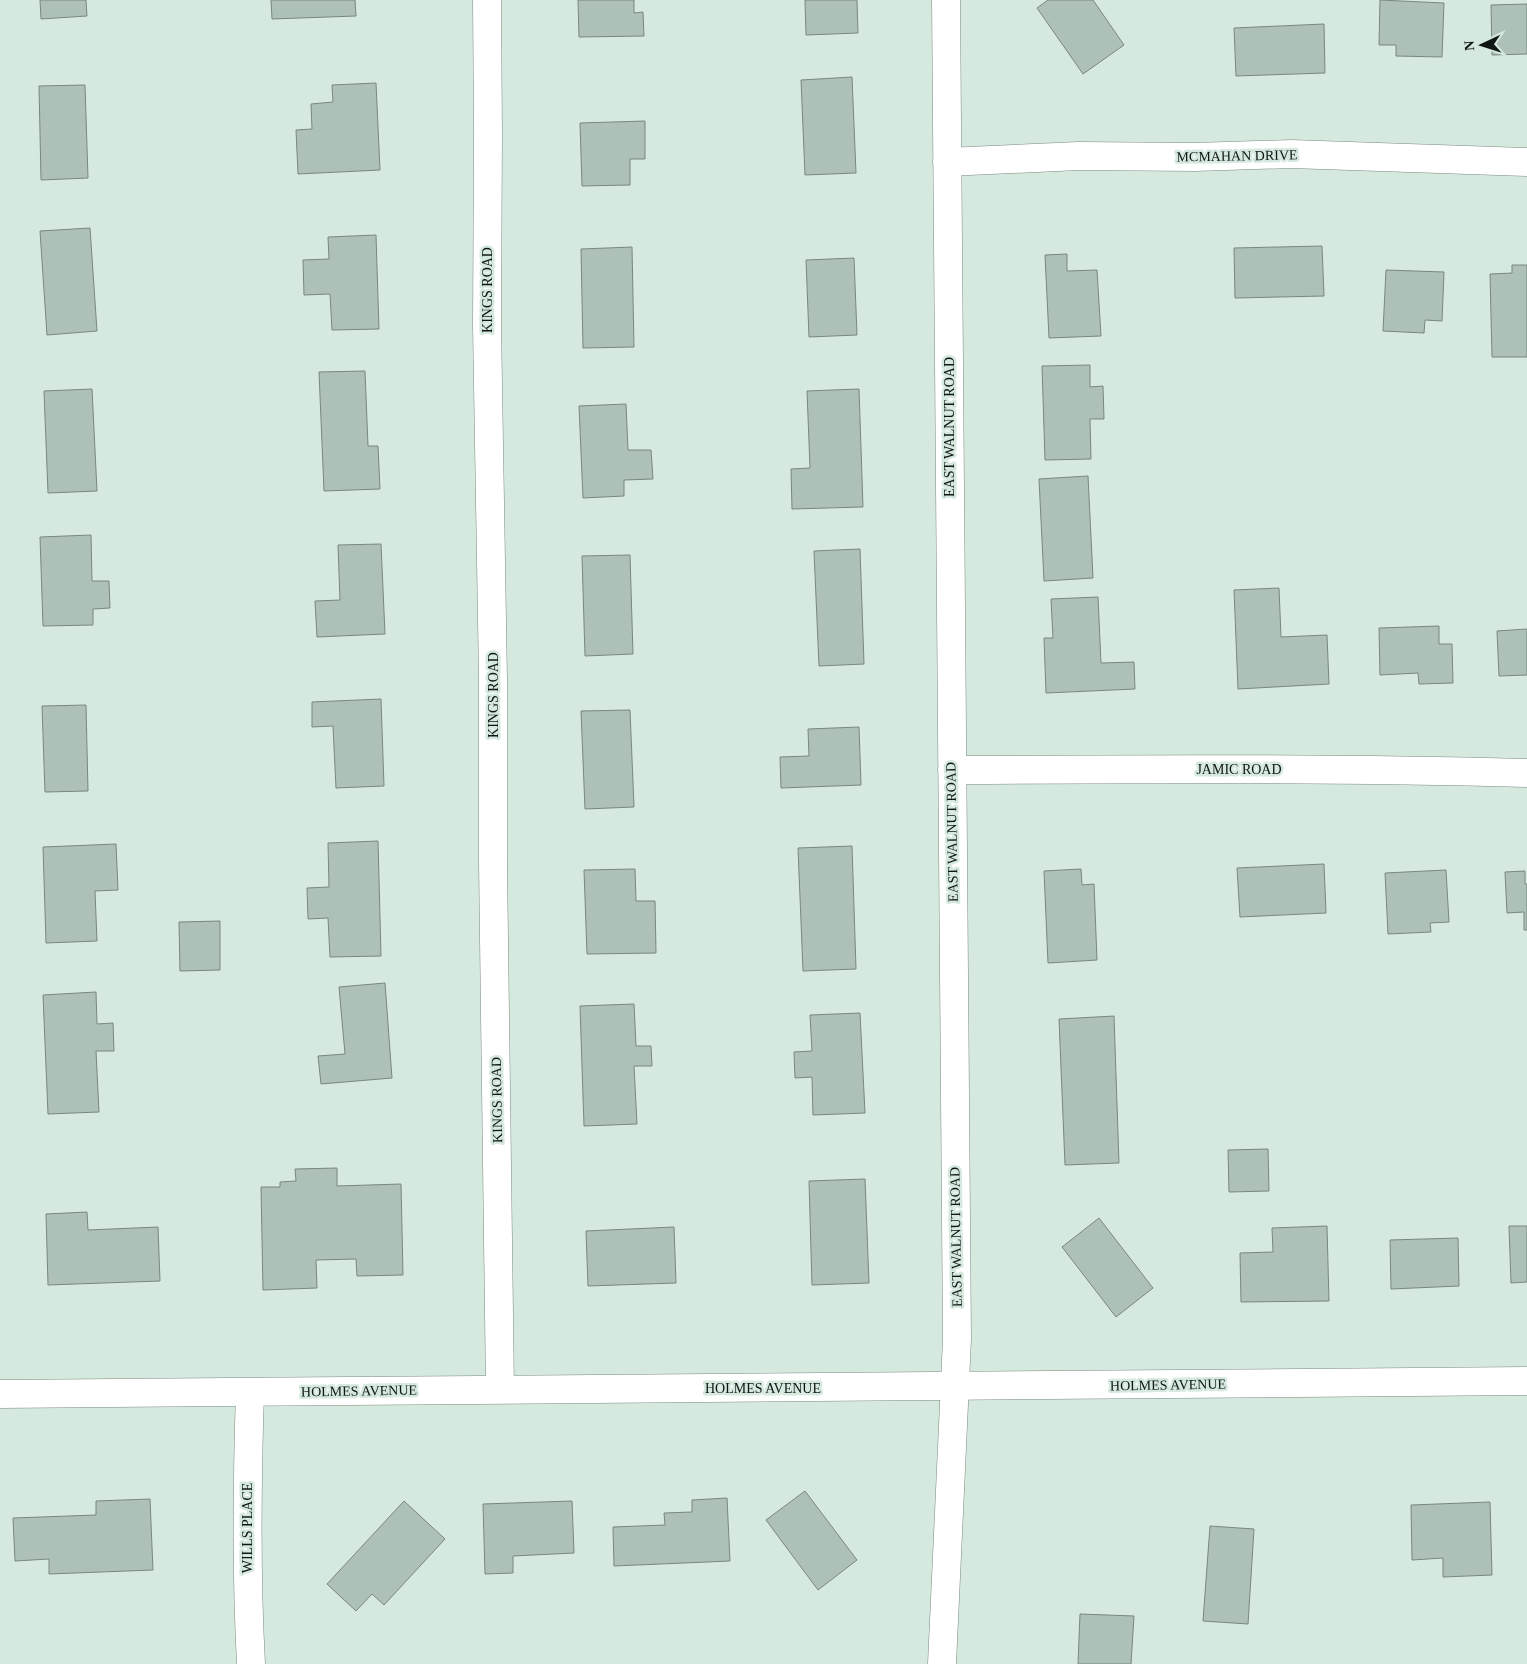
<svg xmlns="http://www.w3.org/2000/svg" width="1527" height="1664" viewBox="0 0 1527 1664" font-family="'Times New Roman',serif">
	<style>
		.building { fill: #aec1b7; stroke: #77887f }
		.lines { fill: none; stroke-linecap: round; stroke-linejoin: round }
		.minor-casing { stroke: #798a81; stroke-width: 29 }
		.minor { stroke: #fff; stroke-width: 28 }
		.labels { text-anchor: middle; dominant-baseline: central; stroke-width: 5; stroke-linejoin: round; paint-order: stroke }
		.street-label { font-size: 14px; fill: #0f1613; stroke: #d6e9df }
	</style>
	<rect width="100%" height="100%" fill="#d6e9df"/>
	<path class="building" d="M40,0H86L87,16L41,19Z
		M271,0H355L356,16L272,19Z
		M578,0H634V13L643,12L644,36L579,37Z
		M805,0H857L858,33L806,35Z
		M1048,0H1093L1124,45L1083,74L1037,8Z
		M1380,0L1444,3L1442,57L1396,56V45H1379Z
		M1527,4V54L1492,55L1491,5Z
		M1324,24L1325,73L1236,76L1234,28Z
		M852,77L856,173L805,175L801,80Z
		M376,83L380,170L298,174L296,130L312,129L311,104L333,102L332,85Z
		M85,85L88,178L41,180L39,86Z
		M645,121V159H630V185L582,186L580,123Z
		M90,228L97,331L47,335L40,231Z
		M376,235L379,329L332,330L330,294L304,295L303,260L329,259L328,237Z
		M1322,246L1324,296L1235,298L1234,248Z
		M632,247L634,347L583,348L581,249Z
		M1067,254V271L1097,270L1101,336L1049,338L1045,255Z
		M854,258L857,335L809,337L806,260Z
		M1512,265H1527V357H1492L1490,274L1512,273Z
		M1386,270L1444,272L1442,321L1425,320L1424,333L1383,331Z
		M1090,365V387L1103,386L1104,419H1090L1091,459L1045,460L1042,366Z
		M365,371L368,446H378L380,489L324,491L319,372Z
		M92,389L97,491L48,493L44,391Z
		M859,389L863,507L792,509L791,469L810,468L807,391Z
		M626,404L628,450H651L653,479L624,480V496L583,498L579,406Z
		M1088,476L1093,578L1044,581L1039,479Z
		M91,535L92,581H109L110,608L93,609V625L43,626L40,537Z
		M381,544L385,634L317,637L315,601L340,600L338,545Z
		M860,549L864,664L819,666L814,551Z
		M630,555L633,654L585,656L582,556Z
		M1279,588L1281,637L1327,635L1329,684L1238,689L1234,590Z
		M1098,597L1101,663L1134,662L1135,689L1046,693L1044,638H1053L1051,599Z
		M1439,626V644H1452L1453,683L1419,684L1418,673L1380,675L1379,628Z
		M1527,629V675L1499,676L1497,631Z
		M381,699L384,786L336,788L333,726L312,727V702Z
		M86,705L88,791L45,792L42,706Z
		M630,710L634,807L585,809L581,711Z
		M859,727L861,785L781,788L780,757L809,756L808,729Z
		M378,841L381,956L330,957L328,918L308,919L307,888L329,887L328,843Z
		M116,844L118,890L95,891L97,941L46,943L43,847Z
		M852,846L856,969L803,971L798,848Z
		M1324,864L1326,913L1240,917L1237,868Z
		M635,869L636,901H655L656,953L587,954L584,870Z
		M1081,869L1082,885L1094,884L1097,960L1048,963L1044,871Z
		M1446,870L1449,922L1430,923L1431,932L1388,934L1385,873Z
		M1525,871V884H1527V930H1524V912L1507,913L1505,872Z
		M220,921V970L180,971L179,922Z
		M385,983L392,1078L321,1084L318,1056L345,1054L339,987Z
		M96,992L97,1024L113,1023L114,1051H96L99,1112L48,1114L43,995Z
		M634,1004L636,1046H651L652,1066H634L637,1124L584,1126L580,1006Z
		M860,1013L865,1113L813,1115L812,1077L795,1078L794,1052L812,1051L810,1015Z
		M1114,1016L1119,1163L1065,1165L1059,1019Z
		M1268,1149L1269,1191L1229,1192L1228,1150Z
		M337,1168V1186L401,1184L403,1275L357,1276L356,1259L316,1260L317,1288L263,1290L261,1187H280V1182L296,1181L295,1169Z
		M865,1179L869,1283L812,1285L809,1181Z
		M87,1212L88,1230L158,1227L160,1281L48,1285L46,1214Z
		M1099,1218L1153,1288L1116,1317L1062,1247Z
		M1327,1226L1329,1301L1241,1302L1240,1253L1273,1252L1272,1228Z
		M1509,1226H1527V1282L1511,1283Z
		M674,1227L676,1283L588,1286L586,1231Z
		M1458,1238L1459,1286L1391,1289L1390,1240Z
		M805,1491L857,1560L818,1590L766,1520Z
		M727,1498L730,1561L614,1566L613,1527L665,1525L664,1513L692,1512V1500Z
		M150,1499L153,1570L49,1574V1559L15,1561L13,1518L96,1515V1501Z
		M404,1501L445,1539L384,1605L372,1594L356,1611L327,1584Z
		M572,1501L574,1553L513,1556V1573L485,1574L483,1504Z
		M1490,1502L1492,1575L1443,1577V1558L1412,1560L1411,1505Z
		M1210,1526L1254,1529L1248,1624L1203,1621Z
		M1080,1614L1134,1616L1131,1664H1078Z"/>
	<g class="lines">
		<g class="minor-casing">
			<path id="minor" d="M487,0L488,134L487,325L493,680V863L500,1390
				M947,162L1079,156L1195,157L1291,154L1527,162
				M952,770C1144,769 1335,768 1527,773
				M250,1392C247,1483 246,1573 251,1664
				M0,1394L1527,1381
				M942,1664L957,1339L946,0"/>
		</g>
		<use href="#minor" class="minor"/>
	</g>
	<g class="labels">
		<g class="street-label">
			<text transform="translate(1237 156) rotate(-1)">MCMAHAN DRIVE</text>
			<text transform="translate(487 290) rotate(-90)">KINGS ROAD</text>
			<text transform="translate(949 427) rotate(-90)">EAST WALNUT ROAD</text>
			<text transform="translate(493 695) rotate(-90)">KINGS ROAD</text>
			<text x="1239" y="769">JAMIC ROAD</text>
			<text transform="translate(952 832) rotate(-91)">EAST WALNUT ROAD</text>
			<text transform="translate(497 1100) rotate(-91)">KINGS ROAD</text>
			<text transform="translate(956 1237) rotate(-91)">EAST WALNUT ROAD</text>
			<text transform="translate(1168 1385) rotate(-1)">HOLMES AVENUE</text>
			<text x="763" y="1388">HOLMES AVENUE</text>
			<text transform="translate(359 1391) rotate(-1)">HOLMES AVENUE</text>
			<text transform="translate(247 1528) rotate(-90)">WILLS PLACE</text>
		</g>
	</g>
	<g transform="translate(1482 45) rotate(266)" stroke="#d6e9df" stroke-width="4" paint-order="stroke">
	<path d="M0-4L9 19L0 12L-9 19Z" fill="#0f1613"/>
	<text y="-8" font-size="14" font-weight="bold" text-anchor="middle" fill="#0f1613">N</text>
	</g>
</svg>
